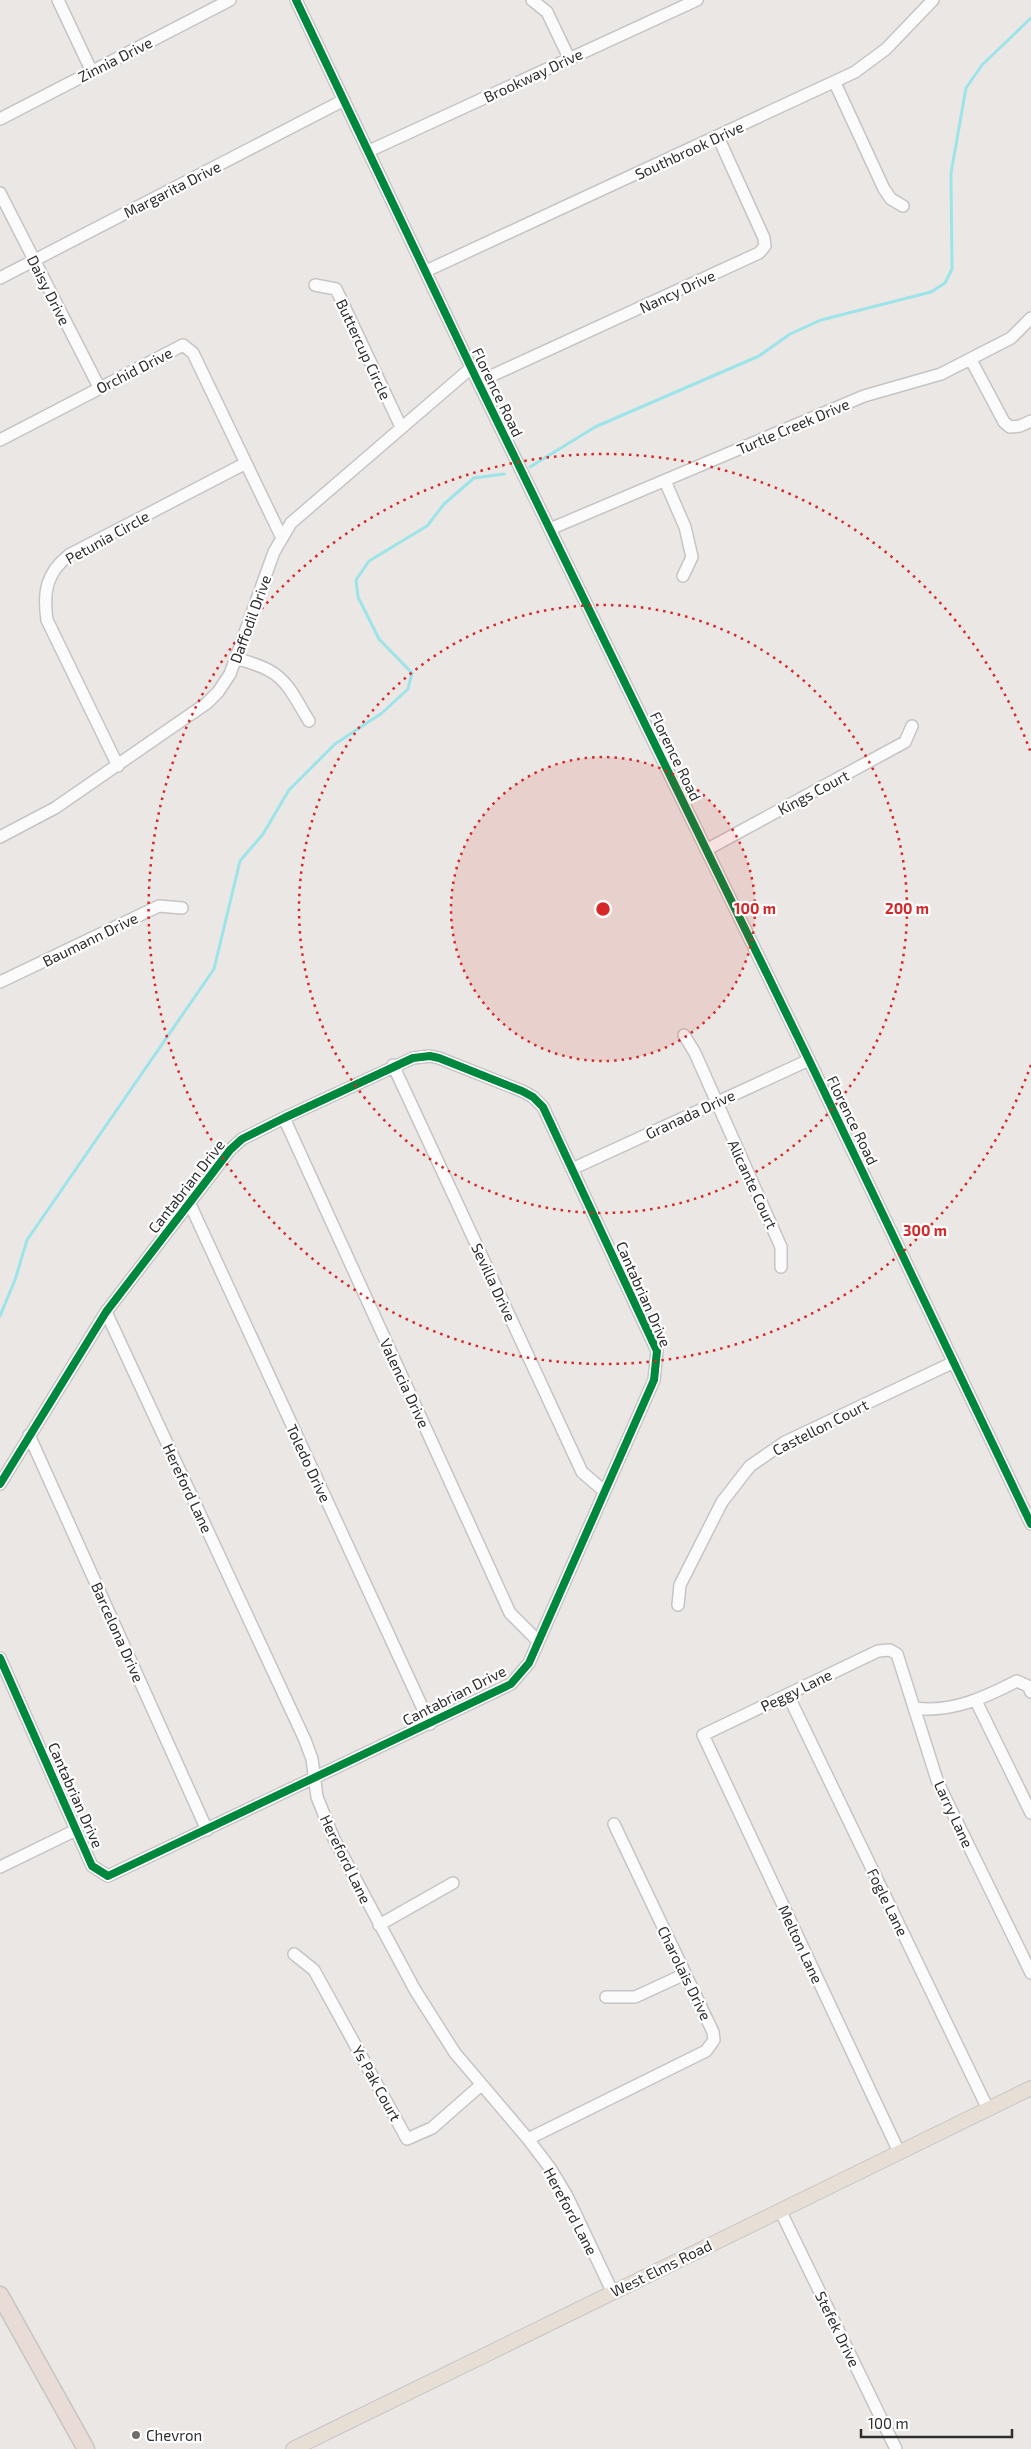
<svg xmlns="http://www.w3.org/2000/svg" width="1031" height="2449" viewBox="0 0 1031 2449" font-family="'Exo 2',sans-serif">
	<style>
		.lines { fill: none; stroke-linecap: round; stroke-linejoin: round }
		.stream { stroke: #9ce4e9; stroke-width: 3 }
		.minor-casing { stroke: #c6c4c4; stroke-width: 14 }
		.major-casing { stroke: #c6c4c4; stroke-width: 16 }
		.highway-casing { stroke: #c6c4c4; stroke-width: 19 }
		.minor { stroke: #fcfbfb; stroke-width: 11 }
		.major { stroke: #e7dfd6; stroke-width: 14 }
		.highway { stroke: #e9dbd6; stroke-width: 16 }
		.cycleway-casing { stroke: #fff; stroke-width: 11 }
		.cycleway { stroke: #00873e; stroke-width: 8 }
		.ring { fill: none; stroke: #d62828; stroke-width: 2.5; stroke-dasharray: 2.5 5 }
		.poi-dot { fill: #706f6e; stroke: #fff; stroke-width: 2 }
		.labels { text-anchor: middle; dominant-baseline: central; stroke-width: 4.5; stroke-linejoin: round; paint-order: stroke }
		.street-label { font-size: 15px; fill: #2e2e2e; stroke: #fff }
		.poi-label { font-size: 15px; fill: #2e2e2e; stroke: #fff; text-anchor: start }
		.centre { fill: #d62828; stroke: #fff; stroke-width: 2.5 }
		.ring-label { font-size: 15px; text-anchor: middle; font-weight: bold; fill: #d62828; stroke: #fff; stroke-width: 4.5; stroke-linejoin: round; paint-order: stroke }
	</style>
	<rect width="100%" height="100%" fill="#ebe7e4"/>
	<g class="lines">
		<path class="stream" d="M530,467L595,427L759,356L790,334L821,320L931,292L945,283L952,269L951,173L966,88L982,65L1031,18
			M0,1316L15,1280L27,1240L214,969L240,861L263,834L289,790L335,744L382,713L408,689L412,673L379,639L358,597L356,580L369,561L427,526L444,504L474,478L504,474"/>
		<g class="minor-casing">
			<path id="minor" d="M58,0L91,70
				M296,0L478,382L809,1060L1031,1524
				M532,0L547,12L569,58
				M835,83L884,189L891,199L903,206
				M0,119L230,0
				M369,151L697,0
				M0,193L99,387
				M426,271L855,72L886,49L933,0
				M0,278L344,100
				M315,285L336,289L401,427
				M971,360L1004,422L1010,427L1020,426L1031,421
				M478,382L759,253L765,246L764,238L718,137
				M0,440L183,345L193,353L281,536
				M665,481L685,527L692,557L683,576
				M550,529L864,396L941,374L1011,338L1031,318
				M236,658C247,662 260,665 270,671C289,681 298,704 309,721
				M118,766L47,620C43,593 46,573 69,555L246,463
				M0,837L55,808L207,703L218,692L230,674L274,552L291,523L471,368
				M706,850L905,742L912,726
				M0,982L159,906L182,908
				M684,1035L695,1053L781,1247V1267
				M393,1065L582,1472L604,1491
				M284,1118L510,1613L538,1641
				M572,1169L809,1060
				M189,1202L430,1724
				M106,1312L305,1740L312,1759L317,1797L334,1839L415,1990L455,2053L528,2139L550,2168L567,2196L612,2291
				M29,1435L207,1830
				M0,1484L106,1312L230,1150L242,1139L284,1118L413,1058L430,1056L439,1058L522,1091L533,1097L543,1107L657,1351L654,1380L529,1663L511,1684L108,1876L92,1866L0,1658
				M678,1605L680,1585L722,1502L750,1466L785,1442L954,1362
				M788,1695L988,2109
				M976,1701L1031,1813
				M915,1708C952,1713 986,1697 1017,1681L1028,1686L1031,1692
				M0,1867L76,1830
				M379,1925L453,1883
				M294,1954L314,1970L407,2139L432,2128L481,2085
				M606,1997H635L685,1974
				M528,2139L706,2051L714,2040L713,2032L614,1824
				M899,2152L703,1735L878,1651L890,1650L897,1654L938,1783L1031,1973
				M780,2210L896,2449"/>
		</g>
		<g class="major-casing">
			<path id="major" d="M293,2449L1031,2088"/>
		</g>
		<g class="highway-casing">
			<path id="highway" d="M0,2295L86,2449"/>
		</g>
		<use href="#minor" class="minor"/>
		<use href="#major" class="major"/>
		<use href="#highway" class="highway"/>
		<g class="cycleway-casing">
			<path id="cycleway" d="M296,0L478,382L809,1060L1031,1524
				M0,1484L106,1312L230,1150L242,1139L284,1118L413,1058L430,1056L439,1058L522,1091L533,1097L543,1107L657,1351L654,1380L529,1663L511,1684L108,1876L92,1866L0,1658"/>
		</g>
		<use href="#cycleway" class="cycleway"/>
	</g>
	<circle cx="603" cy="909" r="152" fill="#d62828" fill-opacity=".12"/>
	<g class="ring">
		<circle cx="603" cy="909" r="152"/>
		<circle cx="603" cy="909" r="304"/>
		<path d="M1031 1065A455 455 0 1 1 1031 753"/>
	</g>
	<circle class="poi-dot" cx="136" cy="2435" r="5"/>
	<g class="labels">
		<g class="street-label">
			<text transform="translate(115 59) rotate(-27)">Zinnia Drive</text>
			<text transform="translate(533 75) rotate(-25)">Brookway Drive</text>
			<text transform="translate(689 150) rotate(-25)">Southbrook Drive</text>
			<text transform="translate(172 189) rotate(-27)">Margarita Drive</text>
			<text transform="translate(49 290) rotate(63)">Daisy Drive</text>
			<text transform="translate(677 291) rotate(-25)">Nancy Drive</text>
			<text transform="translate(364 349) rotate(65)">Buttercup Circle</text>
			<text transform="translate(134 370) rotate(-27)">Orchid Drive</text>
			<text transform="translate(498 392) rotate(64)">Florence Road</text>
			<text transform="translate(793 426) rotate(-23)">Turtle Creek Drive</text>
			<text transform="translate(107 537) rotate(-29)">Petunia Circle</text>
			<text transform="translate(250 619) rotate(-70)">Daffodil Drive</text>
			<text transform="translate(676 756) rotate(64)">Florence Road</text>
			<text transform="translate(813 792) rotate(-28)">Kings Court</text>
			<text transform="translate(90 939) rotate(-26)">Baumann Drive</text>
			<text transform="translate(690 1114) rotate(-25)">Granada Drive</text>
			<text transform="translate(853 1120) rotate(64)">Florence Road</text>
			<text transform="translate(753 1184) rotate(65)">Alicante Court</text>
			<text transform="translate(186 1186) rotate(-52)">Cantabrian Drive</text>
			<text transform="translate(494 1282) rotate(65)">Sevilla Drive</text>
			<text transform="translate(644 1294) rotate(66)">Cantabrian Drive</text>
			<text transform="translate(405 1383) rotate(65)">Valencia Drive</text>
			<text transform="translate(820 1427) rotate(-27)">Castellon Court</text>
			<text transform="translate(309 1463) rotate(65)">Toledo Drive</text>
			<text transform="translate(188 1488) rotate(65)">Hereford Lane</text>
			<text transform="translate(118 1632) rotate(66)">Barcelona Drive</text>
			<text transform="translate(796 1690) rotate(-26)">Peggy Lane</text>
			<text transform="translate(454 1695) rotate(-27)">Cantabrian Drive</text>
			<text transform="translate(76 1795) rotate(66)">Cantabrian Drive</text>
			<text transform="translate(954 1814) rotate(65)">Larry Lane</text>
			<text transform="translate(346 1859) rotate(64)">Hereford Lane</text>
			<text transform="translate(888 1902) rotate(64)">Fogle Lane</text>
			<text transform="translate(801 1944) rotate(65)">Melton Lane</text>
			<text transform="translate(685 1973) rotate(64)">Charolais Drive</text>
			<text transform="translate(377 2083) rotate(61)">Ys Pak Court</text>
			<text transform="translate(571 2211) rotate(62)">Hereford Lane</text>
			<text transform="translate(661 2268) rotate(-26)">West Elms Road</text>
			<text transform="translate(838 2329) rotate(64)">Stefek Drive</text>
		</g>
		<g class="poi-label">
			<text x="146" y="2435">Chevron</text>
		</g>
	</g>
	<circle cx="603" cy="909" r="8" class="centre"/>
	<g class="ring-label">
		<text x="755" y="914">100 m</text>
		<text x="907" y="914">200 m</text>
		<text x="925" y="1236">300 m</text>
	</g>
	<path d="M861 2429v8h151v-8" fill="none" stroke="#2e2e2e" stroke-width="2.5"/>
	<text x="868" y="2429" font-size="15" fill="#2e2e2e" stroke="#ffffff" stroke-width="4" paint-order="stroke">100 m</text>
</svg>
